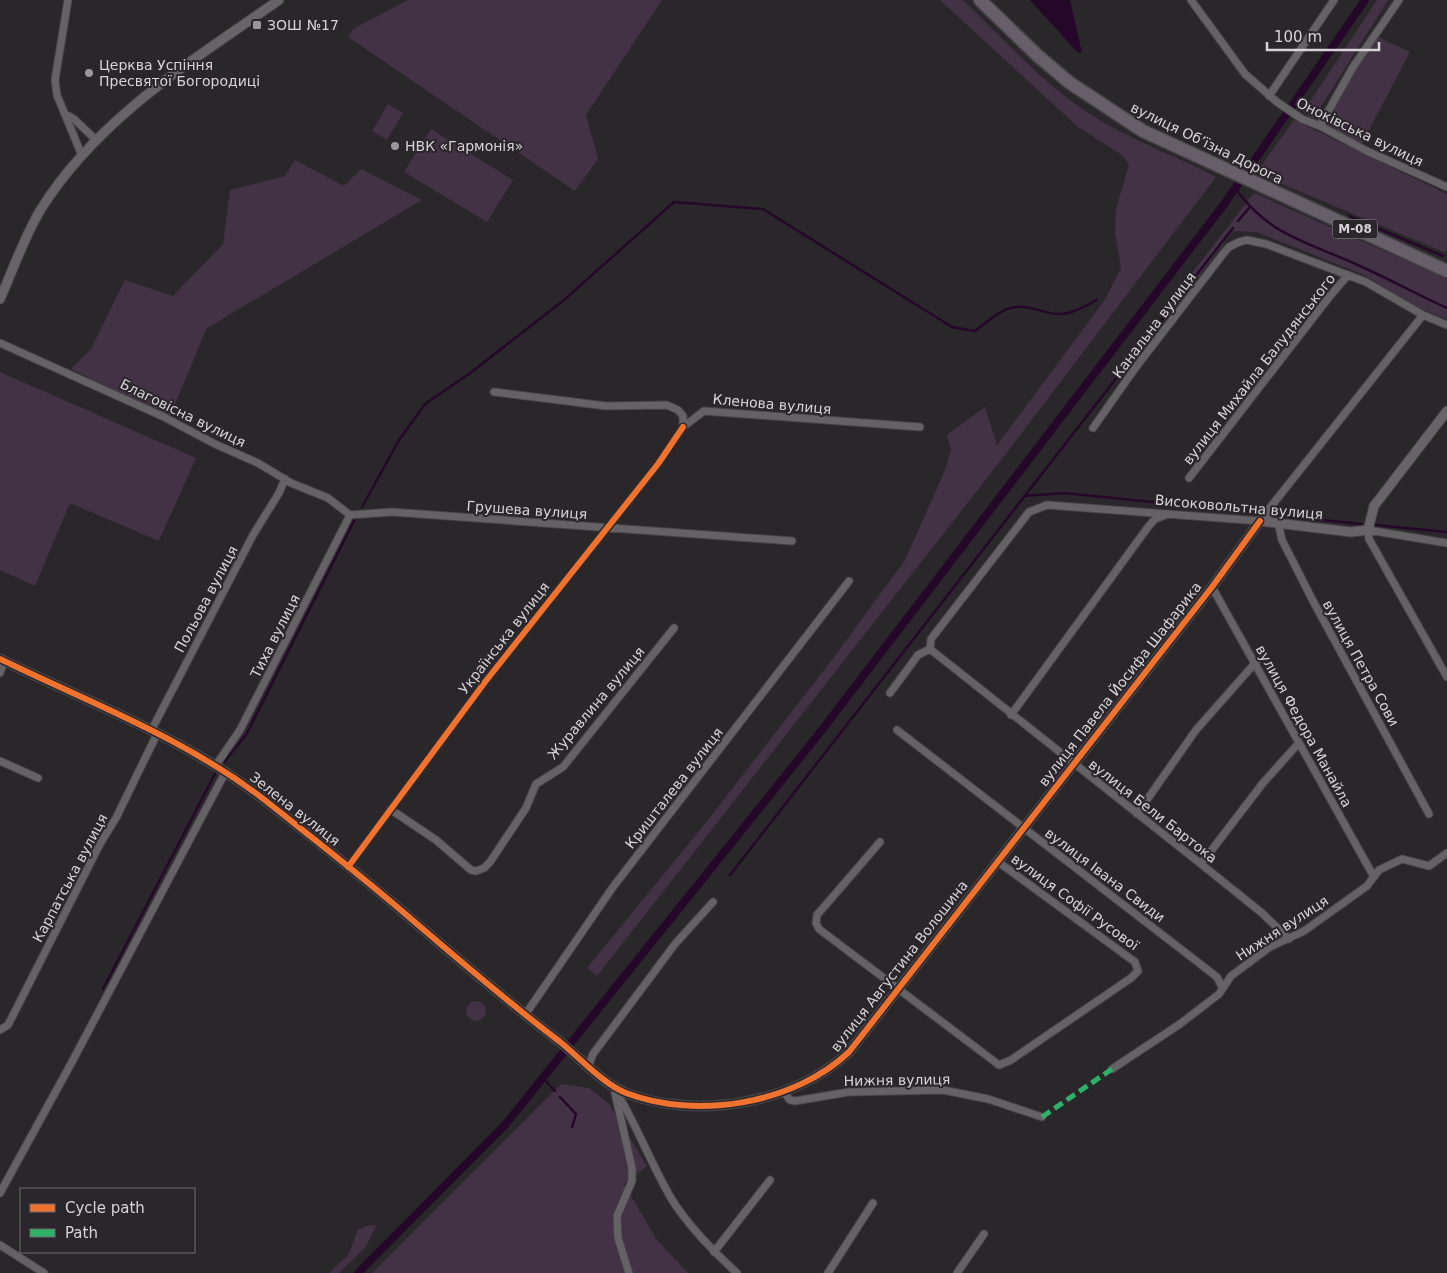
<svg xmlns="http://www.w3.org/2000/svg" width="1447" height="1273" viewBox="0 0 1447 1273" font-family="'DejaVu Sans',sans-serif">
	<style>
		.green { fill: #433145 }
		.water { fill: #250829 }
		.lines { fill: none; stroke-linecap: round; stroke-linejoin: round }
		.stream { stroke: #250829; stroke-width: 2.5 }
		.canal { stroke: #250829; stroke-width: 8 }
		.street-casing { stroke: #464446; stroke-width: 9 }
		.secondary-casing { stroke: #464446; stroke-width: 11 }
		.highway-casing { stroke: #464446; stroke-width: 15 }
		.street { stroke: #646264; stroke-width: 7 }
		.secondary { stroke: #686368; stroke-width: 9 }
		.highway { stroke: #665e68; stroke-width: 12 }
		.quiet { stroke: #2db169; stroke-width: 5; stroke-dasharray: 10 5; stroke-linecap: butt }
		.cycleway-casing { stroke: #2b262b; stroke-width: 9 }
		.cycleway { stroke: #ef722f; stroke-width: 6 }
		.poi-dot { fill: #9a979a; stroke: #2b262b; stroke-width: 2 }
		.labels { text-anchor: middle; dominant-baseline: central; stroke-width: 4; stroke-linejoin: round; paint-order: stroke }
		.shield { fill: #2b262b; stroke: #a3a0a3; stroke-width: 1 }
		.shield-label { font-size: 12px; font-weight: bold; fill: #d6d4d7 }
		.poi-label { font-size: 14px; fill: #d6d4d7; stroke: #2b262b; text-anchor: start }
		.street-label { font-size: 14px; fill: #d6d4d7; stroke: #2b262b }
	</style>
	<rect width="100%" height="100%" fill="#2a272a"/>
	<path class="green" d="M408,0H662L586,115L598,159L575,191L348,37L353,29Z
		M940,0H963C1003,38 1044,85 1090,114C1130,140 1174,155 1216,177L1005,455L597,976L587,968L708,820L834,657L905,560L943,475L951,451L947,435L985,407L997,445L1104,301L1121,268L1115,233L1116,209L1129,165L1122,155L1078,127Z
		M1377,0H1388L1313,119L1303,112Z
		M1376,36L1410,52L1360,147L1320,126Z
		M388,104L403,113L387,140L372,131Z
		M1294,120L1447,194V249L1444,252L1256,173Z
		M431,129L513,180L487,222L404,172Z
		M295,160L344,186L361,169L422,200L207,328L169,418L71,369L91,349L125,280L173,296L223,244L230,190L285,176Z
		M1254,193L1447,279V320L1418,307L1364,275L1256,232L1233,231L1192,286L1174,302V296Z
		M0,372L196,458L159,541L70,503L35,586L0,570Z
		M466 1011a10 10 0 1 1 20 0a10 10 0 1 1-20 0Z
		M561,1084L589,1088L609,1104L647,1166L624,1184L657,1240L688,1273H372Z
		M369,1225L376,1226L365,1248L339,1273H329L348,1255L358,1230Z"/>
	<path class="water" d="M1030,0H1070L1082,53L1077,52Z"/>
	<g class="lines">
		<path class="stream" d="M1235,188C1270,237 1309,242 1360,266C1389,279 1418,295 1447,308
			M1349,216L1443,256
			M1238,221L1249,208
			M1024,496L1064,493L1262,513
			M362,507L399,440L425,404L469,374L564,300L674,202L763,209L952,327L975,331C985,324 996,313 1007,309C1028,302 1040,313 1057,314C1071,315 1085,306 1097,300
			M1274,515L1361,524
			M1375,525L1447,532
			M224,762L246,735L355,519
			M730,875L1233,228
			M103,989L216,772
			M543,1078L555,1091
			M560,1097L576,1114L572,1127"/>
		<path class="canal" d="M358,1273L505,1125L818,735L1225,203L1365,0"/>
		<g class="street-casing">
			<path id="street" d="M68,0L55,80L57,95L82,156
				M1191,0L1245,74L1277,102L1302,119L1320,126L1367,151L1447,187
				M1269,96L1334,0
				M65,114L74,119L95,139
				M1320,126L1353,67L1399,0
				M0,343L164,417L215,444L258,463L291,483L328,498L350,515
				M494,392L606,406L667,405L678,410L683,416V427L704,411L920,427
				M1093,428L1136,367L1223,254L1229,247L1239,242L1247,240L1266,244L1366,282L1423,315L1447,325
				M1189,478L1330,296L1348,275
				M350,515L392,512L792,541
				M1267,522L1269,509L1423,315
				M1278,522L1282,540L1313,601L1429,814
				M1447,543L1368,530L1369,539L1447,677
				M1212,587L1374,877
				M930,649L1201,864L1262,913L1289,939
				M0,673L4,661
				M890,693L918,655L930,649L931,639L1029,512L1047,505L1260,521
				M1011,715L1148,527L1155,519L1166,515
				M897,730L1217,977L1222,987
				M151,731L253,535L279,493L285,479
				M0,761L38,778
				M216,765L240,730L350,515
				M390,809L436,840L471,870L476,871L484,868L490,862L526,808L536,784L563,767L674,628
				M1137,814L1196,730L1256,662
				M880,842L817,915L816,923L819,929L999,1065L1011,1060L1131,978L1138,971L1135,962L997,861
				M1201,864L1263,783L1298,744
				M348,867L485,682L658,464L683,427
				M525,1015L613,887L849,581
				M0,1030L8,1025L100,844L116,818L157,734
				M589,1065L593,1054L675,944L713,902
				M1112,1069L1180,1024L1219,994L1231,976L1270,947L1304,931L1367,886L1379,870L1402,859L1429,866L1447,853
				M614,1088C636,1123 650,1162 671,1198C688,1226 713,1251 737,1273
				M783,1091L790,1100L795,1101L849,1092L943,1090L988,1099L1042,1117
				M615,1093L632,1168V1181L617,1216L618,1238L629,1273
				M0,1193L73,1060L226,771
				M0,1245L44,1273
				M714,1252L770,1180
				M828,1273L873,1203
				M957,1273L984,1234"/>
		</g>
		<g class="secondary-casing">
			<path id="secondary" d="M0,299C13,270 24,237 41,209C98,118 192,61 279,0
				M0,659C90,703 187,739 266,801C310,836 354,870 396,906C450,952 502,998 559,1041C579,1057 603,1084 626,1093C697,1120 794,1104 849,1052L1212,587L1260,521L1351,532L1368,530L1374,506L1447,411"/>
		</g>
		<g class="highway-casing">
			<path id="highway" d="M980,0L1038,56L1070,83L1143,131L1447,271"/>
		</g>
		<use href="#street" class="street"/>
		<use href="#secondary" class="secondary"/>
		<use href="#highway" class="highway"/>
		<path class="quiet" d="M1042,1117L1112,1069"/>
		<g class="cycleway-casing">
			<path id="cycleway" d="M0,659C90,703 187,739 266,801C310,836 354,870 396,906C450,952 502,998 559,1041C579,1057 603,1084 626,1093C697,1120 794,1104 849,1052L1212,587L1260,521
				M348,867L485,682L658,464L683,427"/>
		</g>
		<use href="#cycleway" class="cycleway"/>
	</g>
	<g class="poi-dot">
		<rect x="252" y="20" width="10" height="10" rx="2.5"/>
		<circle cx="89" cy="73" r="5"/>
		<circle cx="395" cy="146" r="5"/>
	</g>
	<g class="labels">
		<rect class="shield" x="1332.5" y="219.5" width="45" height="19" rx="4"/>
		<g class="shield-label">
			<text x="1355" y="229">М-08</text>
		</g>
		<g class="poi-label">
			<text x="267" y="25">ЗОШ №17</text>
			<text x="99" y="65">Церква Успіння<tspan x="99" dy="16">Пресвятої Богородиці</tspan></text>
			<text x="405" y="146">НВК «Гармонія»</text>
		</g>
		<g class="street-label">
			<text transform="translate(1360 132) rotate(26)">Оноківська вулиця</text>
			<text transform="translate(1207 143) rotate(26)">вулиця Обʼїзна Дорога</text>
			<text transform="translate(1154 325) rotate(-53)">Канальна вулиця</text>
			<text transform="translate(1259 369) rotate(-52)">вулиця Михайла Балудянського</text>
			<text transform="translate(772 404) rotate(5)">Кленова вулиця</text>
			<text transform="translate(183 413) rotate(26)">Благовісна вулиця</text>
			<text transform="translate(1239 507) rotate(5)">Високовольтна вулиця</text>
			<text transform="translate(527 510) rotate(4)">Грушева вулиця</text>
			<text transform="translate(206 599) rotate(-62)">Польова вулиця</text>
			<text transform="translate(275 636) rotate(-63)">Тиха вулиця</text>
			<text transform="translate(504 638) rotate(-52)">Українська вулиця</text>
			<text transform="translate(1361 663) rotate(61)">вулиця Петра Сови</text>
			<text transform="translate(1120 684) rotate(-52)">вулиця Павела Йосифа Шафарика</text>
			<text transform="translate(596 703) rotate(-50)">Журавлина вулиця</text>
			<text transform="translate(1304 726) rotate(61)">вулиця Федора Манайла</text>
			<text transform="translate(674 788) rotate(-52)">Кришталева вулиця</text>
			<text transform="translate(295 809) rotate(38)">Зелена вулиця</text>
			<text transform="translate(1153 811) rotate(38)">вулиця Бели Бартока</text>
			<text transform="translate(1105 875) rotate(37)">вулиця Івана Свиди</text>
			<text transform="translate(70 878) rotate(-62)">Карпатська вулиця</text>
			<text transform="translate(1075 902) rotate(36)">вулиця Софії Русової</text>
			<text transform="translate(1282 928) rotate(-33)">Нижня вулиця</text>
			<text transform="translate(899 966) rotate(-52)">вулиця Августина Волошина</text>
			<text transform="translate(897 1080) rotate(-1)">Нижня вулиця</text>
		</g>
	</g>
	<rect x="20" y="1188" width="175" height="65" fill="#2b262b" stroke="#6f6c70"/>
	<rect x="30" y="1204" width="25" height="8" fill="#ef722f" stroke="#6f6c70"/>
	<text x="65" y="1213" font-size="15" fill="#d6d4d7">Cycle path</text>
	<rect x="30" y="1229" width="25" height="8" fill="#2db169" stroke="#6f6c70"/>
	<text x="65" y="1238" font-size="15" fill="#d6d4d7">Path</text>
	<path d="M1267 42v8h112v-8" fill="none" stroke="#d6d4d7" stroke-width="2.5"/>
	<text x="1274" y="42" font-size="15" fill="#d6d4d7" stroke="#2b262b" stroke-width="4" paint-order="stroke">100 m</text>
</svg>
